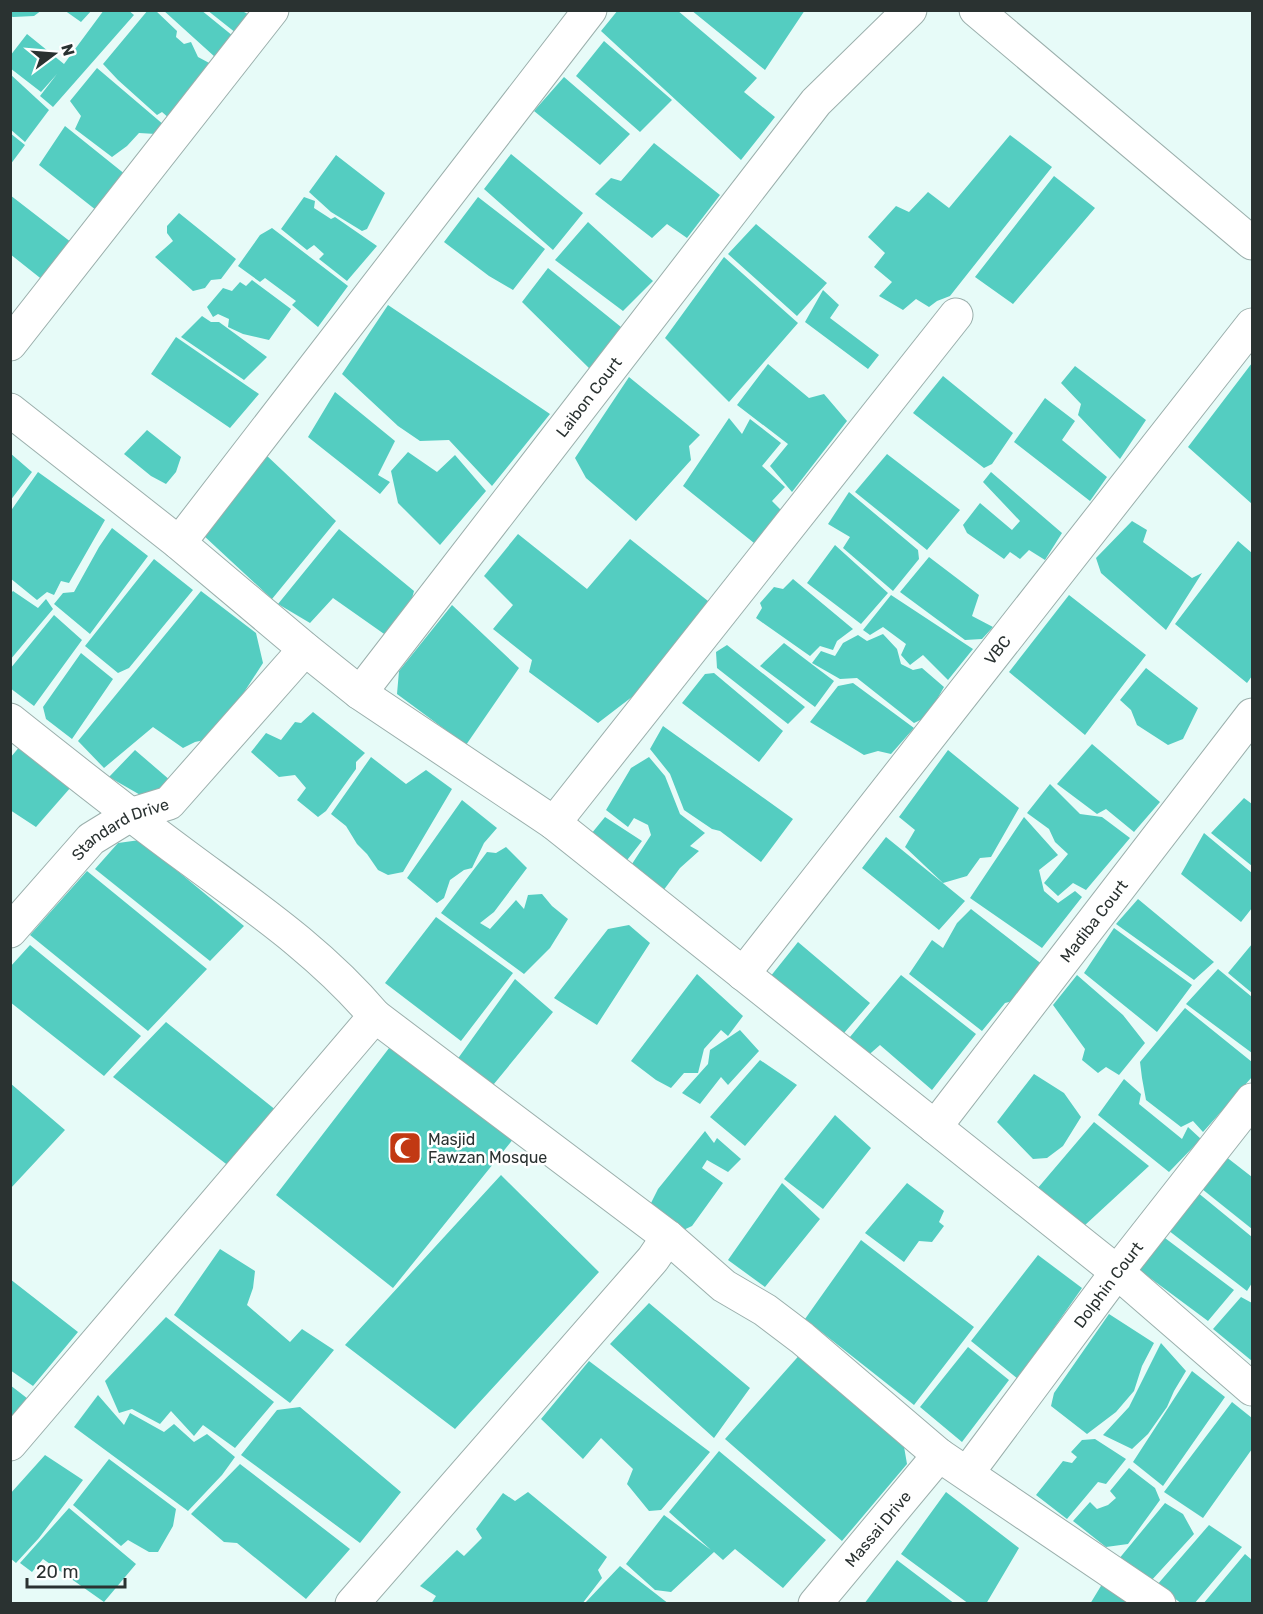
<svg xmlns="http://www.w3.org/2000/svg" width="1263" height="1614" viewBox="0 0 1263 1614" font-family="Rubik,sans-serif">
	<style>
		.building { fill: #54cdc1 }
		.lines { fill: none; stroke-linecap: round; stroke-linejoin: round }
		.minor-casing { stroke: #9bafac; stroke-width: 35 }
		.minor { stroke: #fff; stroke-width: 33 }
		.labels { text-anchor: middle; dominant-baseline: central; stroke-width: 5; stroke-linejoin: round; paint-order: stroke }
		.street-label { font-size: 16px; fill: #2a3231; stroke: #fff }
		.poi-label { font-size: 16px; fill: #2a3231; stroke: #fff; text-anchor: start }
	</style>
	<rect width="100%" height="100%" fill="#e7fbf8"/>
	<path class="building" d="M10,10H42L34,16L13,17L10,16Z
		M64,10H92L81,22Z
		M104,10H128L134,15L53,107L40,96L57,74L41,92L10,68V56L27,34L64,64Z
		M148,10H155L177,31L176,37L184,44L191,42L198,57L213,65L170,119L162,112L157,115L118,80L103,64Z
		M163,10H201L233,36L215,57Z
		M207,10H240L252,16L236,33Z
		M618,10H677L757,78L744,92L775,117L741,160L601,31Z
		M691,10H805L765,70Z
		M604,41L672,100L640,132L576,76Z
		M97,68L164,125L156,134L139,133L127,146L112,157L75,129L81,116L70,101Z
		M10,74L49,110L25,142L10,129Z
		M564,77L630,134L600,165L534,111Z
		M65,126L126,175L101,214L39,165Z
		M10,133L25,145L10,165Z
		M1010,135L1052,167L950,296L937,301L929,307L916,299L903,310L879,296L892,282L874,267L885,253L868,237L896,206L909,212L928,192L949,208Z
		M654,143L720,195L687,238L667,224L652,238L595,194L611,178L621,181Z
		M511,154L583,213L553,250L484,189Z
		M336,155L385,193L367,229L362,231L331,212L309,192Z
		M1054,176L1095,208L1013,304L975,277Z
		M10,195L76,246L49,285L10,254Z
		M304,197L315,201L314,208L331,219L335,217L377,246L347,281L319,259L324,254L314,245L307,250L281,229Z
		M478,197L545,249L513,290L489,276L444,242Z
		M179,213L236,259L221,279L211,280L205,288L193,291L155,257L173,241L167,233V226Z
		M588,222L653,281L623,311L555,260Z
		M756,224L827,283L797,316L728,254Z
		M272,228L348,286L318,327L292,305L296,301L265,278L260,282L238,266L260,235Z
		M724,257L798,323L729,402L665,338Z
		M548,268L621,327L592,371L522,302Z
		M252,280L291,309L269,340L243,334L228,327L229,319L218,314L213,317L207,307L223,288L232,291L240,282L246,286Z
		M823,290L839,305L830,318L879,355L868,369L805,322Z
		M388,305L550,414L492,486L449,440L420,441L398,426L342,374Z
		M202,316L211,322H219L267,357L244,380L181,337Z
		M176,337L259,394L230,428L151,374Z
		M1252,363V504L1188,447Z
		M768,364L809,398L824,394L847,421L792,492L770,466L788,444L737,405Z
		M1075,366L1146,420L1120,459L1078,415L1081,404L1061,383Z
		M943,376L1013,433L992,464L984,468L913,413Z
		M629,377L700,435L689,446L691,460L636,521L586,478L575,458Z
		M335,392L395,441L378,475L390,482L380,494L308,437Z
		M1045,398L1075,421L1062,440L1107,477L1090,501L1014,442Z
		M729,418L742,434L750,419L781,443L762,466L785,487L772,501L784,513L759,547L683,486Z
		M147,430L181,457L176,472L166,484L151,476L124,454Z
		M408,452L437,472L455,455L486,491L440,545L398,503L391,471Z
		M10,453L32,472L10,501Z
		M265,454L336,521L272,599L203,535Z
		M887,454L960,510L927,550L855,492Z
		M38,472L105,520L69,583L61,581L54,595L47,592L37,600L10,578V512Z
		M991,472L1062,533L1045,560L1029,550L1020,559L1010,552L1004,559L967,533L963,525L980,503L1012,530L1020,521L983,482Z
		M849,492L918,550L919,559L893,591L843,548L850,537L828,524Z
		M1132,521L1147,530L1143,542L1192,578L1202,573L1166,630L1101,573L1096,558Z
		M112,528L148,556L90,634L54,604L63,593L74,592L99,547Z
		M339,529L414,591L408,613L387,636L333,598L310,623L278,604Z
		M518,534L587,589L630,539L708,601L654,680L598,723L529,672L532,660L493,629L513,605L484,576Z
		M1238,541L1252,553V676L1247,683L1175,624Z
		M835,545L888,593L861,624L807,583Z
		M929,557L979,595L972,616L993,627L982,639L965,640L900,592Z
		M154,559L193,590L129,668L118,673L85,646Z
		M793,579L853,629L837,641L833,650L820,646L810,656L756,618L762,608L760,603L774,587L783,589Z
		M13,591L38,608L46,599L53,609L10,660V594Z
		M201,591L256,633L263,663L219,731L209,739L195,742L183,748L153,727L104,768L78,741Z
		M891,595L973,649L948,680L923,655L910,665L901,655L906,644L883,627L870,635L863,630Z
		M1069,595L1146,655L1085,735L1009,672Z
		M452,605L519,668L466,745L397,694L399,671Z
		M54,615L82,640L34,706L10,688V669Z
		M883,634L897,649L901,664L913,670L922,668L944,687L927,717L914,723L857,678L840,679L812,663L821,651L835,656L843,643L858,635L867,641Z
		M784,643L834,681L815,707L760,666Z
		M727,645L805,707L788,724L717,668L716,652Z
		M81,653L113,679L72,739L46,719L43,707Z
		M1146,668L1198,708L1183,739L1168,745L1137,725L1131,710L1120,700Z
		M714,673L783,731L759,762L682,703L705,674Z
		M853,683L914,728L891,754L878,751L864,755L810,722L838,686Z
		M313,712L365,753L356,762V769L326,811L318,817L297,800L306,788L295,775L279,777L251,752L266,733L281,740L295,722L301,723Z
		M663,726L793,819L761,862L720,831L712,829L684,810L670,774L650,749Z
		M1092,744L1160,802L1134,832L1106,809L1097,814L1057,784Z
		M21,745L71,787L36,827L10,810V758Z
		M135,750L171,781L149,800L109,777Z
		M948,750L1019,808L991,857L980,858L967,876L943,883L905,847L915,830L899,817Z
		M371,757L406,784L426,770L452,789L403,872L388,875L378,870L367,854L357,844L346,826L331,814Z
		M649,757L665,776L680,814L705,833L690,846L699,851L680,868L660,895L628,870L651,835L648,825L634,818L628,827L606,810L631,768Z
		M1050,784L1080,814L1102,817L1130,838L1086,890L1073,883L1058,896L1044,883L1068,854L1055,842L1049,829L1027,813Z
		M1244,798L1252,804V866L1211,833Z
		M462,800L497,828L484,843L472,868L464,870L450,880L444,898L437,903L407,878Z
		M605,817L642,841L624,864L587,839Z
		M1024,817L1058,855L1039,870L1044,891L1058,903L1075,891L1082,897L1042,948L970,898Z
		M1204,833L1252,873V908L1241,922L1181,874Z
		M886,837L965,901L939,930L862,868Z
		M140,840L244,926L210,961L95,869L118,843Z
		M506,847L527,868L494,912L480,923L490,929L516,900L524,909L528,895L542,894L552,906L568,919L550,948L524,974L441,913L487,852L496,853Z
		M87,871L207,969L148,1031L30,935Z
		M1138,899L1214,962L1194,980L1116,924Z
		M971,909L1043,965L1017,1000L1005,1003L982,1031L909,974L932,940L943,948L957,923Z
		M436,917L513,973L461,1041L385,983Z
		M629,925L650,943L597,1025L554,998L608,929Z
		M1114,928L1192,985L1157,1032L1084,973Z
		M798,942L870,1003L838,1040L766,982Z
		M1252,944V993L1228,973Z
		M30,945L141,1036L104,1076L10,1002V967Z
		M1218,969L1252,997V1053L1186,1004Z
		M697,974L743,1016L728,1036L721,1030L704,1049L698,1073H684L671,1088L656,1080L631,1061Z
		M901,975L976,1034L932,1090L880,1045L864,1059L845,1043Z
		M1077,975L1123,1015L1145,1043L1119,1075L1106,1067L1098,1073L1082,1060L1085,1049L1053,1005Z
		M515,979L553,1012L489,1090L454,1064Z
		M1185,1008L1252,1062V1077L1203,1132L1193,1121L1181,1127L1146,1100L1142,1078L1140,1062Z
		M166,1022L282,1115L234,1170L113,1077Z
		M740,1030L759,1051L728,1085L721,1077L700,1104L682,1093L708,1064L710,1050Z
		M396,1039L514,1138L393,1288L276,1195Z
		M760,1060L797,1085L745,1146L710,1117Z
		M1034,1074L1064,1093L1081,1117L1063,1146L1047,1158L1033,1159L997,1122Z
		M1124,1079L1141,1094L1139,1104L1182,1139L1188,1127L1201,1139L1169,1172L1098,1115Z
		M10,1083L65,1130L10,1189Z
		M835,1115L871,1148L823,1209L784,1179Z
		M1094,1122L1149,1166L1084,1226L1037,1189Z
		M705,1131L714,1143L717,1138L741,1159L728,1172L707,1160L702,1168L723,1183L692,1226L677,1233L648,1209L658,1189Z
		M1225,1156L1252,1177V1229L1202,1189Z
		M501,1175L599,1272L455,1429L345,1345Z
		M782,1183L820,1219L765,1287L728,1260Z
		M907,1183L944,1211L939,1222L944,1226L932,1242L919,1241L904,1262L865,1233Z
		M1197,1192L1252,1237V1283L1247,1291L1164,1227Z
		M1161,1235L1234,1290L1208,1321L1134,1266Z
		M861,1240L974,1327L914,1405L805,1319Z
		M220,1249L255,1271L253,1288L247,1305L290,1342L302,1329L334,1350L290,1403L174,1315Z
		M1038,1255L1082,1288L1018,1379L971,1341Z
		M10,1279L78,1332L33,1386L10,1370Z
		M1241,1297L1252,1303V1361L1213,1329Z
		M649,1303L750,1388L714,1438L610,1344Z
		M1109,1314L1154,1343L1142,1366L1134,1391L1116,1412L1087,1434L1051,1406L1054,1393Z
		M166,1317L274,1402L235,1448L203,1425L194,1436L171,1411L160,1424L132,1409L119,1413L105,1381Z
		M1161,1343L1186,1371L1174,1391L1167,1407L1148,1434L1132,1449L1103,1435L1129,1407Z
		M968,1347L1009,1380L962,1442L920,1407Z
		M803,1351L902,1435L907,1464L842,1541L725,1439Z
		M589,1361L710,1452L661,1510L649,1511L627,1484L633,1469L601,1438L583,1459L541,1419Z
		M1192,1371L1225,1397L1163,1486L1133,1462Z
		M10,1385L32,1402L10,1423Z
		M98,1395L124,1425L130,1413L164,1432L174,1424L194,1442L207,1434L235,1457L222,1475L188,1511L74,1427Z
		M1232,1402L1252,1418V1449L1203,1518L1164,1492Z
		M300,1407L401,1492L360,1543L241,1455L277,1410Z
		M1095,1439L1126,1459L1106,1484L1098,1482L1067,1519L1036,1495L1063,1461L1072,1463L1077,1457L1071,1452L1082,1440Z
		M719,1451L826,1540L783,1588L735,1549L723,1560L714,1552L671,1592L655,1590L626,1564L664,1515L711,1550L669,1512Z
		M45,1455L83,1480L39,1538L16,1563L10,1558V1494Z
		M109,1459L176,1509L173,1526L158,1552H149L128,1540L121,1546L73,1505Z
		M240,1464L350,1549L306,1599L237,1543L224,1542L191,1514Z
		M1129,1468L1155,1488L1160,1500L1128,1544L1106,1547L1073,1521L1090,1502L1097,1509L1108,1505L1116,1498L1110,1491Z
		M528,1492L607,1557L598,1570L602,1578L582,1604H431L436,1596L420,1586L457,1550L464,1556L482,1538L476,1529L503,1493L515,1501Z
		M946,1492L1019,1548L986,1604H969L901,1554Z
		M1165,1503L1183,1514L1194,1534L1150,1582L1118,1560Z
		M69,1508L136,1564L104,1602L43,1559L32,1572L20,1563Z
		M1209,1525L1242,1547L1194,1604H1182L1157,1585Z
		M1245,1554L1252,1560V1604H1203Z
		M897,1560L955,1604H864Z
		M620,1566L669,1604H584Z
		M1107,1576L1139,1604H1090Z"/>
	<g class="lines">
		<g class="minor-casing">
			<g id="minor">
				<path d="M976,10L1252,243"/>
				<path d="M10,344L272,10"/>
				<path d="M10,410L179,543L305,649L360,693L554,823L1117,1272L1252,1389"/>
				<path d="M179,543L590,10"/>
				<path id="s1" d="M360,693L816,102L910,10"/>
				<path d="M10,720C69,767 127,813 187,857C253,906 321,952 375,1016L10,1444"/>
				<path d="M554,823L956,315"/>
				<path id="s2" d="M10,931L91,839L130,815L169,803L305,649"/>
				<path id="s3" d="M743,974L1252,325"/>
				<path d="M375,1016L668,1237"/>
				<path id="s4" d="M935,1127L1252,715"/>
				<path id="s5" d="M968,1472L1117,1272L1252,1100"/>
				<path d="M352,1604L653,1259L668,1237L724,1286L765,1310L802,1338L939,1455L1159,1604"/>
				<path id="s6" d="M815,1604L939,1455"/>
			</g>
		</g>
		<use href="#minor" class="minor"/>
	</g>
	<defs>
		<g id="mosque-square" transform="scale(1.725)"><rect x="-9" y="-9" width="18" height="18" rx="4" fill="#c23913" stroke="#fff"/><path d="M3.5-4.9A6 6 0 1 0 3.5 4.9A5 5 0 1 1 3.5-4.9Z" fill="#fff"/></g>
	</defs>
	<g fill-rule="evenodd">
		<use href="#mosque-square" x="405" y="1148"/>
	</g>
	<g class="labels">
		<g class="street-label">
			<text stroke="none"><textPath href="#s1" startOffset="374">Laibon Court</textPath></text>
			<text stroke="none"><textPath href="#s3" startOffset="412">VBC</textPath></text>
			<text stroke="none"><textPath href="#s2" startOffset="153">Standard Drive</textPath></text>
			<text stroke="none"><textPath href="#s4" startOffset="260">Madiba Court</textPath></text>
			<text stroke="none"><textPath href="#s5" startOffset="234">Dolphin Court</textPath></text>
			<text stroke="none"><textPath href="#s6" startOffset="98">Massai Drive</textPath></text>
		</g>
		<g class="poi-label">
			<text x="428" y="1139">Masjid<tspan x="428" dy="18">Fawzan Mosque</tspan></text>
		</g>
	</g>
	<rect width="1263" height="1614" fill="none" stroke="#2a3231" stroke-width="24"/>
	<g transform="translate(54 54) rotate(74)" stroke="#ffffff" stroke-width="4.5" paint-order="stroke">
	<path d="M0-4.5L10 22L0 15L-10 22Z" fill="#2a3231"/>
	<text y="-9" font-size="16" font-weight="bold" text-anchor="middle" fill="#2a3231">N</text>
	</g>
	<path d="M27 1578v9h98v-9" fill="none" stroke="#2a3231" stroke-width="3"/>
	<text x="36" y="1578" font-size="18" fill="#2a3231" stroke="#ffffff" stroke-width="4.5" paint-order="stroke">20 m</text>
</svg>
